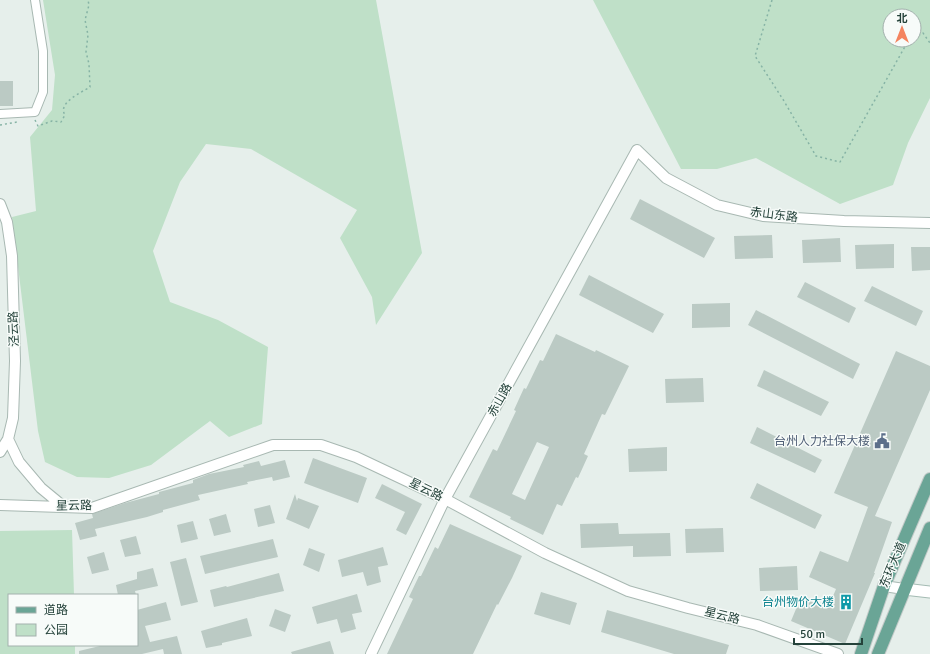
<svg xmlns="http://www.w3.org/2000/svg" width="930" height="654" viewBox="0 0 930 654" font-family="Signika,'Noto Sans SC',sans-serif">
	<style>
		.green { fill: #bfe0c8; fill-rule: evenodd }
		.building { fill: #bbcac4; fill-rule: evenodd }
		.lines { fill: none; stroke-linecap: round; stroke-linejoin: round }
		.minor-casing { stroke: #a8b8b2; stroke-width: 10 }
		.tertiary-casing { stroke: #a8b8b2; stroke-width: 12 }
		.secondary-casing { stroke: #a4bbb3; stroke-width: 13 }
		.primary-casing { stroke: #c2cac8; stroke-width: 14 }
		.path { stroke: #86b3a5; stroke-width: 1.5; stroke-dasharray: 2 3; stroke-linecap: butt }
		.minor { stroke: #fff; stroke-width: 8 }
		.tertiary { stroke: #fff; stroke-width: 10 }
		.secondary { stroke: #fff; stroke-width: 11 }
		.primary { stroke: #6aa596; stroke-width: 12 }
		.labels { text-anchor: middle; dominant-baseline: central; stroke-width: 3; stroke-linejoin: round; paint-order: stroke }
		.street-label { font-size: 12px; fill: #24423a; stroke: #f7fbf9 }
		.service-label { font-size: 12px; fill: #4e5e75; stroke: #f7fbf9; text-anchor: end }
		.culture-label { font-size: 12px; fill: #0d838f; stroke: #f7fbf9; text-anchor: end }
	</style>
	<rect width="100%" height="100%" fill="#e6efeb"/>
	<path class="green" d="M43,0H376L422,253L376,325L372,297L340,238L357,210L251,149L206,144L180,182L153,251L170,302L218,320L268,347L262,424L229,437L210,421L151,465L109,478L77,477L45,462L38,431L12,217L36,211L30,137L52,110L55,75Z
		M593,0H930V98L908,143L893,185L840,204L756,158L717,169H681ZM890,16H914V40H890Z
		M72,530L74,595H9V645H75V654H0V531Z"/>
	<path class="building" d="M0,81H13V106H0Z
		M640,199L715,238L704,258L630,219Z
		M772,235L773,258L735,259L734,236Z
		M840,238L841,262L803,263L802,240Z
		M894,244V268L856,269L855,245Z
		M911,247H930V270L912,271Z
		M589,275L664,314L653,333L579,295Z
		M805,282L856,308L849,323L797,297Z
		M872,286L923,311L916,326L864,301Z
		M730,303V327L692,328V304Z
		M756,310L860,364L853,379L748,325Z
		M556,334L595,352L596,350L629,366L605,415L602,414L584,454L588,456L578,478L576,477L562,506L557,504L543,535L510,519L511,517L469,497L493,449L497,451L516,411L514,410L524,388L526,389L540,360L543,361ZM537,442L549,447L525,500L512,494Z
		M896,351L930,366V390L875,516L892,522L874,573H875L845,644L791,621L801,597L828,608L836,589L809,577L820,551L848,562L868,507L834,493Z
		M764,370L829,402L821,416L757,386Z
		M703,378L704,402L666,403L665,379Z
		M757,427L822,460L815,473L750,443Z
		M667,447V471L629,472L628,449Z
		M313,458L367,478L358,503L304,483Z
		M285,460L290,477L273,481L272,477L247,482L248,484L198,495L200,500L163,510V512L147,517L95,529L97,536L80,540L75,523L93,518L92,514L125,503L159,494V492L193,483V480L209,474L244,467L243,465L259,461L261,466Z
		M757,483L822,515L815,529L750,498Z
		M382,484L422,504L406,535L396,530L405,512L375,498Z
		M295,494L297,501L298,498L319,506L309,529L286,519Z
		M270,505L275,523L258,527L254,509Z
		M226,514L231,532L214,536L209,519Z
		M193,521L198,539L181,543L177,525Z
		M618,523L619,534L670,533L671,556L633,557V546L581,548L580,524Z
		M450,524L522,556L512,578L498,605L497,604L473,654H387L413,599L409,597L419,576H421L435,547L438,549Z
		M723,528L724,552L686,553L685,529Z
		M136,536L141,554L125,557L120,540Z
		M273,539L278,557L205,574L200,556Z
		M383,547L388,565L378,567L381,582L367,586L363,572L342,577L338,560Z
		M309,548L325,554L319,572L303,565Z
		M104,552L109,570L92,574L87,557Z
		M186,558L198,602L181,606L170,562Z
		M797,566L798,590L760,591L759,568Z
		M153,568L158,586L135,591L136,595H118L116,585L137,579V572Z
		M279,573L284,591L214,607L210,590L226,586L227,587Z
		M541,592L577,603L570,625L534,614Z
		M357,594L362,612L352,614L356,629L341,633L337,619L317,624L312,607Z
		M166,602L171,620L145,626L150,642L177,636L182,654H164L163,649L142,654H79V651L104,645H137V610Z
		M275,609L291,615L285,632L269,626Z
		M607,610L729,645L726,654H674L601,632Z
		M247,618L252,636L222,643V645L206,648L201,631Z
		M330,641L334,654H292L291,652Z"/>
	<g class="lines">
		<g class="minor-casing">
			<path id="minor" d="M0,114L35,112L43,92V51L35,0"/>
		</g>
		<g class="tertiary-casing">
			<path id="tertiary" d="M0,204L7,222L12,256L15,361L13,418L8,439L0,452
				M8,439L19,462L41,488L64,507
				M0,505L92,508L273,445H321L356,457L445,499L545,553L628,591L688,608L757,625L838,654
				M884,586L904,589
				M371,654L445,499L637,150L666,178L717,205L763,216L844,221L930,223"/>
		</g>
		<g class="secondary-casing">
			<path id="secondary" d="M904,589L930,592"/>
		</g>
		<g class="primary-casing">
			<path id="primary" d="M861,654L884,586L930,479
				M878,654L930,528"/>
		</g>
		<path class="path" d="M772,0L755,56L784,101L816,156L840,162L907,43L911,40
			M914,38L923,33L930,43
			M35,120L38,126L52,121L61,122L65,115C57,103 82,92 90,87L89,64L86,52L88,35L85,20L89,5L88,0
			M0,125L17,122"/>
		<use href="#minor" class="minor"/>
		<use href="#tertiary" class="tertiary"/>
		<use href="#secondary" class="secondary"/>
		<use href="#primary" class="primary"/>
	</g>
	<defs>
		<g id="civic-bare" transform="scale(1.2)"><path d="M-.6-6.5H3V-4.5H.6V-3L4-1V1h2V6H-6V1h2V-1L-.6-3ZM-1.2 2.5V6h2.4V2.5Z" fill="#5c6f8a" stroke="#f7fbf9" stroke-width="2.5" paint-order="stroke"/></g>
		<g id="building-bare" transform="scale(1.2)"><path d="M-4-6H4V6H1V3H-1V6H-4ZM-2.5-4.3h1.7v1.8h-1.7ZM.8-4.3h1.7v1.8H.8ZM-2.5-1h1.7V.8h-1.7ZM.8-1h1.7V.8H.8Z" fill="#0f9aa8" stroke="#f7fbf9" stroke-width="2.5" paint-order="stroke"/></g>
	</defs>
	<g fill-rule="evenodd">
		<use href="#civic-bare" x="882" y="441"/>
		<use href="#building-bare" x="846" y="602"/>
	</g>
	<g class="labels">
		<g class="street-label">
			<text transform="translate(774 215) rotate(7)">赤山东路</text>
			<text transform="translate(14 329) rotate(-92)">泾云路</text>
			<text transform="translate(500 400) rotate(-61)">赤山路</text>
			<text transform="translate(426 490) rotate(26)">星云路</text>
			<text transform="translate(74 506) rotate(-1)">星云路</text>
			<text transform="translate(893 565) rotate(-67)">东环大道</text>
			<text transform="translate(722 616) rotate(14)">星云路</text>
		</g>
		<g class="service-label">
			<text x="870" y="441">台州人力社保大楼</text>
		</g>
		<g class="culture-label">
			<text x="834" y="602">台州物价大楼</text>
		</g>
	</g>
	<rect x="8" y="594" width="130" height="52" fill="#f7fbf9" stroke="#a3b1ad"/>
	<rect x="16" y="607" width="20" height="6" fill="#6aa596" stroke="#a3b1ad"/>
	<text x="44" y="614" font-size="12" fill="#24423a">道路</text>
	<rect x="16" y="624" width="20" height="12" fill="#bfe0c8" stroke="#a3b1ad"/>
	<text x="44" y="634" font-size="12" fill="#24423a">公园</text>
	<g transform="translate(902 28)"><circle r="19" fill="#f7fbf9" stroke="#a3b1ad"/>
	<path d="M0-3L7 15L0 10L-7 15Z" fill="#f4845f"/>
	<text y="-6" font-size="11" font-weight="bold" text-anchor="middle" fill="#24423a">北</text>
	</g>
	<path d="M794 638v6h68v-6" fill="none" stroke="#24423a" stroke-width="2"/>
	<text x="800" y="638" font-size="12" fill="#24423a" stroke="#f7fbf9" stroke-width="3" paint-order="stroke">50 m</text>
</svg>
